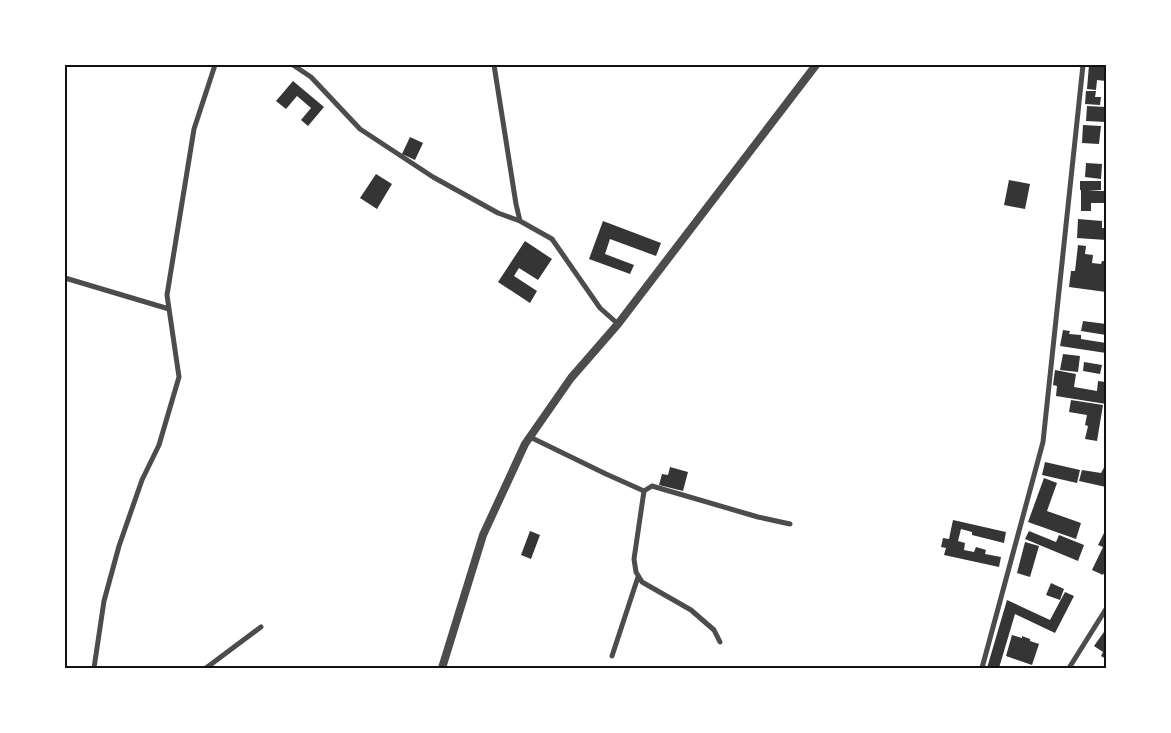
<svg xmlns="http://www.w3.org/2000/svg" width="1171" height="733" viewBox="0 0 1171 733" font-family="'DejaVu Sans',sans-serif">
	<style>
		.building { fill: #353535 }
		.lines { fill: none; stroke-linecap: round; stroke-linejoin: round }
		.minor { stroke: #4c4c4c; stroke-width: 5 }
		.tertiary { stroke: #4c4c4c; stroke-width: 8 }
		.neatline { fill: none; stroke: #111; stroke-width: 2 }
	</style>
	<rect width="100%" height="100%" fill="#fff"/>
	<path class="building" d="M1089,65H1106V81L1097,80L1096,90L1087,89Z
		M293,81L324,107L308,126L301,120L311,108L297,96L286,109L276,101Z
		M1086,91H1096L1095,97H1101L1100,105L1085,104Z
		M1087,106L1106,107V122L1086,121Z
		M1083,125L1101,126L1099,144L1082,143Z
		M410,137L423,143L415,160L402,154Z
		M1086,163L1102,164L1101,179L1085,177Z
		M376,174L392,184L377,209L360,198Z
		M1009,180L1030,184L1025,209L1004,205Z
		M1080,181H1101V190L1088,191H1106V203H1091V211H1081V190H1080Z
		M1078,219L1102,221V228H1106V240L1077,238Z
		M603,221L661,243L656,256L610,239L605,254L634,265L630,274L589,259Z
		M525,241L552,259L538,280L519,268L514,276L537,291L530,303L498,282Z
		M1078,245L1086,246L1085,254L1093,255L1092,263L1101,264L1102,261H1106V292L1069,287L1071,271H1075Z
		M1083,321L1106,324V335L1081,331Z
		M1063,330L1070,331L1069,334L1081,335V339L1106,343V353L1060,346Z
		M1063,354L1080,356L1078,372L1060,370Z
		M1084,362L1102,365L1100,374L1083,371Z
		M1055,370L1076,374L1074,387L1097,391L1098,381L1106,382V404L1056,396L1057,386L1053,385Z
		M1071,400L1103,405L1097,441L1085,439L1088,426L1085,425L1087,415L1069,412Z
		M1045,462L1080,470L1077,483L1042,475Z
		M1106,464V487L1079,481L1082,470L1101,473Z
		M670,467L688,472L683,491L659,485L662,474L668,475Z
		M1044,478L1057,483L1047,511L1081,523L1076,539L1028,522Z
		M953,520L1006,532L1004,543L972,535V532L961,529L958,541L965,543L964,550L974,552L976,547L986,550L985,554L1001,557L999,567L944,555L946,548L941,547L943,538L949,539Z
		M530,531L540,535L531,559L521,555Z
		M1029,531L1056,542L1059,535L1084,545L1078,561L1025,539Z
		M1104,533L1106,534V569L1103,575L1092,570L1103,547L1098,545Z
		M1025,542L1039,546L1030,577L1017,573Z
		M1051,583L1064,589L1060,600L1046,595Z
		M1065,592L1074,596L1055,633L1015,614L999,668H987L1007,600L1050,620Z
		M1106,629V659L1101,656L1103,652L1094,646Z
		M1012,635L1022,638V636L1030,639V641L1039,644L1032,665L1006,656Z"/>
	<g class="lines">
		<path class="minor" d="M293,65L311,77L360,129L433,177L498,213L520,221
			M494,65L516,204L520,221L552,239L600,308L618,324
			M65,278L169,309
			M530,437L606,474L644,491
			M644,491L634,559L636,572L642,582L691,610L714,630L720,642
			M644,491L652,486L758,517L790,524
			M612,656L638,577
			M94,668L104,601L119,546L142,480L159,445L179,377L167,295L194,129L215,65
			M206,668L261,627
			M982,668L1043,442L1083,65
			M1069,668L1106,609"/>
		<path class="tertiary" d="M442,668L483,535L525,444L571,378L618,324L816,65"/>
	</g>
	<rect width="1171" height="733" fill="none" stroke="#ffffff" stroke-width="132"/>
	<rect x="66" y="66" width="1039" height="601" class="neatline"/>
</svg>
